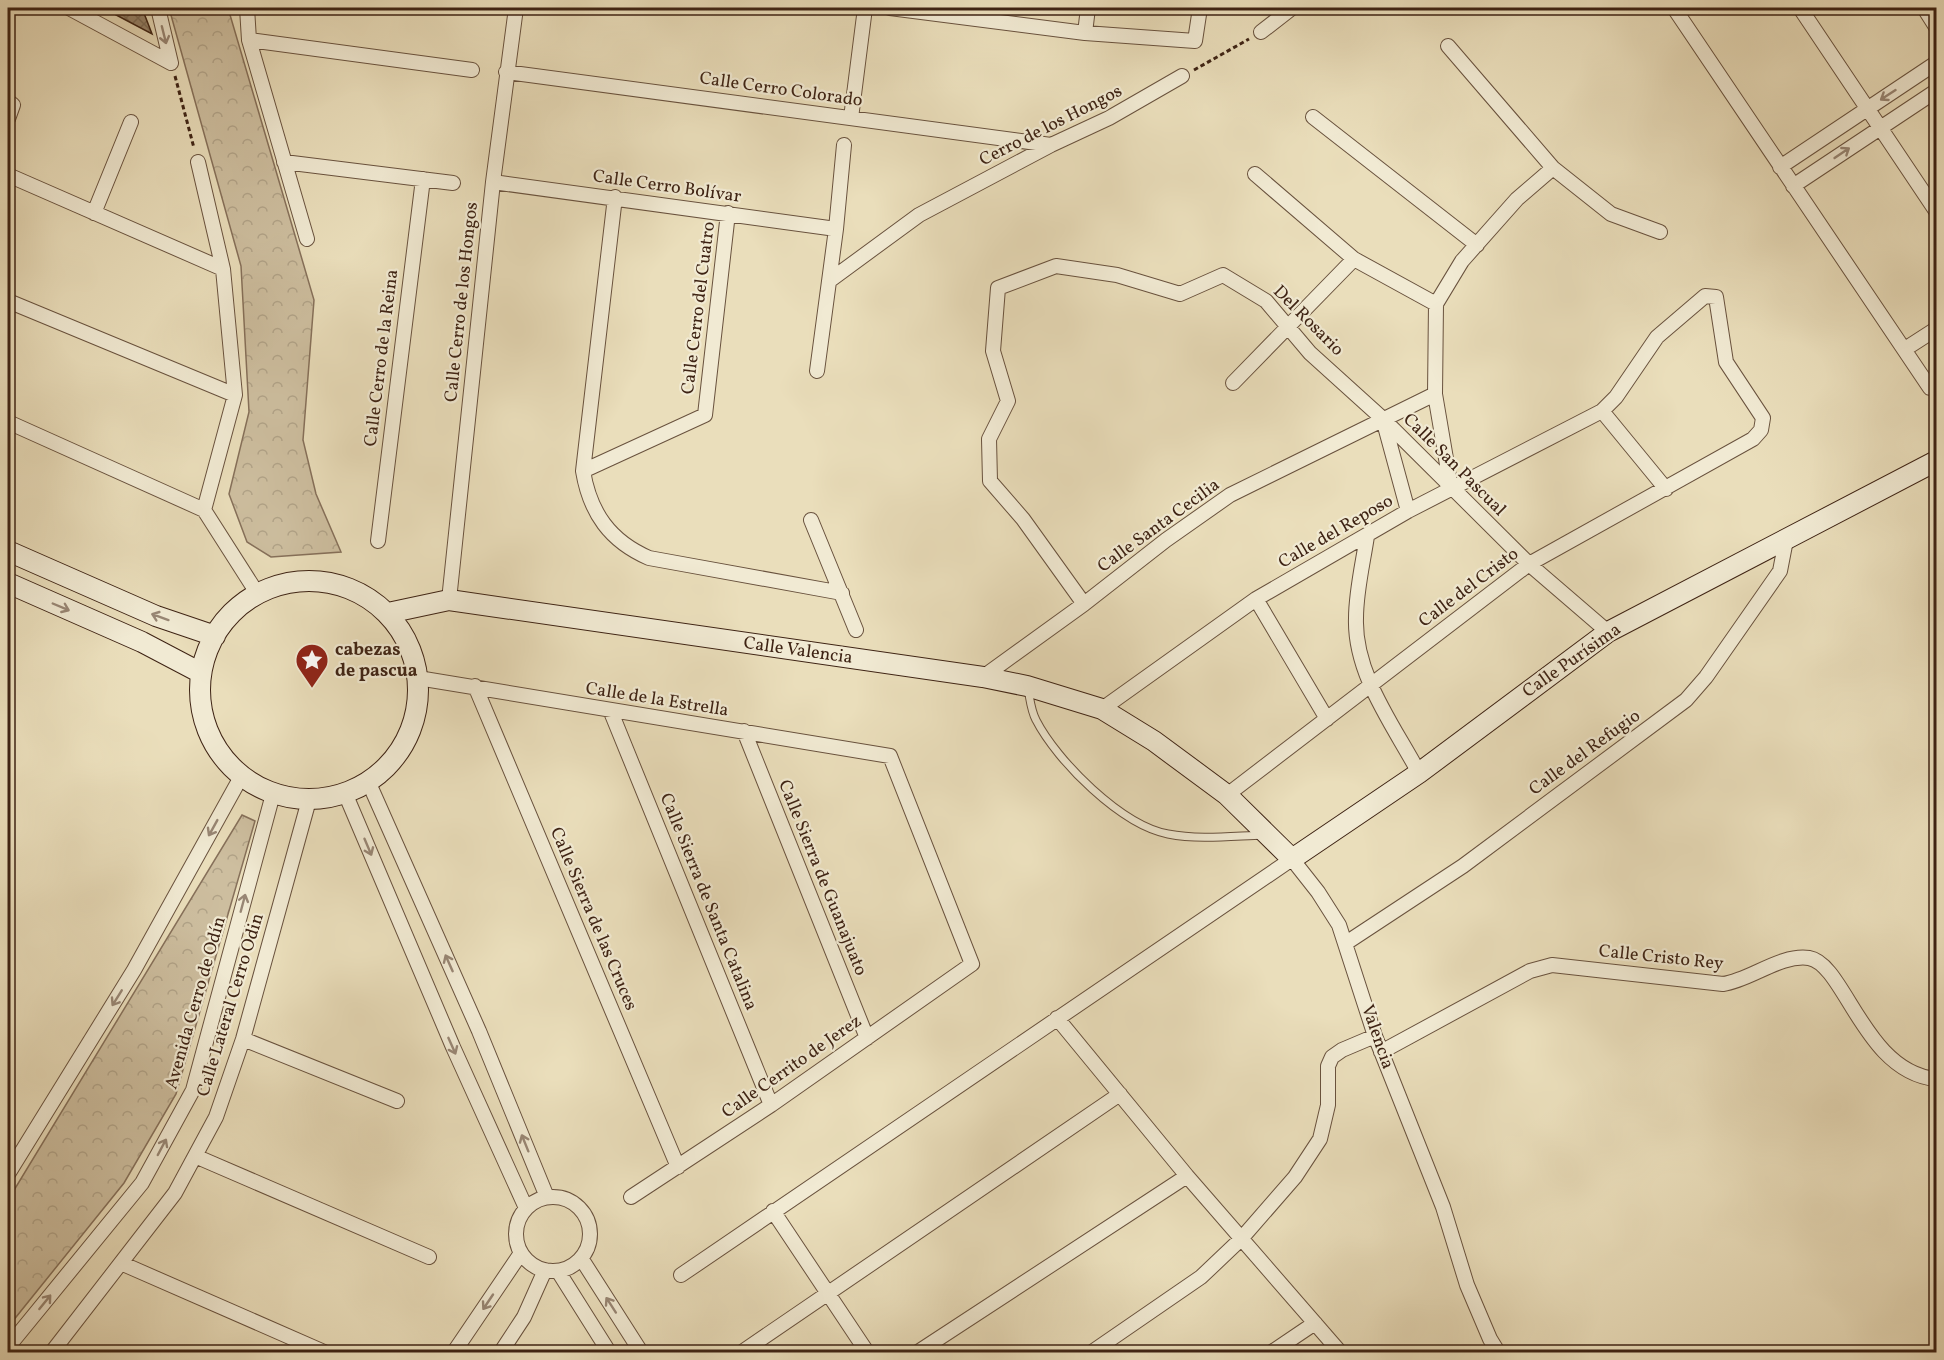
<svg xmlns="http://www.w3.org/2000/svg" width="1944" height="1360" viewBox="0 0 1944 1360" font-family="Vollkorn,serif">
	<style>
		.forest { fill: url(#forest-crowns); stroke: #86705a; stroke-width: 1.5 }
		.building { fill: url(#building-cross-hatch); stroke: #3e2314; stroke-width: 1.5 }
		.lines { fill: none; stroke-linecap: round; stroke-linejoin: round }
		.lane-casing { stroke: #69523e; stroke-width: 9 }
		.street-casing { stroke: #69523e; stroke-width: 16 }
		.secondary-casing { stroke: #3e2314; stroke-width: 22 }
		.path { stroke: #3e2314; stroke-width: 3; stroke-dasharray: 4.5 3; stroke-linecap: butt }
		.lane { stroke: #f1ead3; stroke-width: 7 }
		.street { stroke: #f1ead3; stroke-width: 14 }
		.secondary { stroke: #f1ead3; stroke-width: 20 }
		.oneway { stroke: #988674 }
		.labels { text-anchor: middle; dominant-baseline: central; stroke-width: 4.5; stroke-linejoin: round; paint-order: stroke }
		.street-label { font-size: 18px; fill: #3e2314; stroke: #f1ead3 }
		.poi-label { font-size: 18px; font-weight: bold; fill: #3e2314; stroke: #f1ead3; text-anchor: start }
	</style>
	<defs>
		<pattern id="forest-crowns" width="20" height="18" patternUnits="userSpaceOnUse" patternTransform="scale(1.5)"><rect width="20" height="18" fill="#cdbe9f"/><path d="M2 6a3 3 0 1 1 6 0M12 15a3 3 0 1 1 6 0" fill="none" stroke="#b1a388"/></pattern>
		<pattern id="building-cross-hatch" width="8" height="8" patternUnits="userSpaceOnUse" patternTransform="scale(1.5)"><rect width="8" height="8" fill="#97846b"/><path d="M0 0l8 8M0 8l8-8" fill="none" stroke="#7d6c57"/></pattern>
	</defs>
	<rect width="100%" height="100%" fill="#eadebb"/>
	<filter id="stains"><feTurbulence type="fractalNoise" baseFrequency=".00333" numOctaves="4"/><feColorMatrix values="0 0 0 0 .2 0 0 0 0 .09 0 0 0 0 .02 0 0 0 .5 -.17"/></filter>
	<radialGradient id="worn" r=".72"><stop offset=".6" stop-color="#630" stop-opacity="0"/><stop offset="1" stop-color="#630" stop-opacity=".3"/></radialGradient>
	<path class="forest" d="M169,8H228L314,300L303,440L316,494L341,552L271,557L247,542L229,494L249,412L241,266Z
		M242,815L255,821L176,1094L124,1183L8,1327V1200Z"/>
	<path class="building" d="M103,8H142L152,34Z"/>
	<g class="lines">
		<g class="lane-casing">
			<path id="lane" d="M1028,689C1030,699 1031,711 1036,720C1057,761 1121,825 1168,834C1199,840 1232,836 1264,835"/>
		</g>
		<g class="street-casing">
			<path id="street" d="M69,8L171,63
				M158,8L171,63
				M247,8L249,40L307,239
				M890,8L1085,33L1195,41L1200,8
				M1674,8L1930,388
				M1800,8L1936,211
				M1924,8L1936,27
				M1261,32L1292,8
				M1085,33L1088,8
				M249,40L472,70
				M1448,46L1553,168
				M506,72L1051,145
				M8,101L13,105L8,119
				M1313,117L1477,245
				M851,118L865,8
				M198,162L223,269L235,395L204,510L257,593
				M284,162L453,183
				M1780,167L1936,63
				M1255,174L1354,259
				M8,175L223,269
				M493,182L836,229
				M1793,186L1936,91
				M615,197L583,471C590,513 610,541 649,558L842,593
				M94,213L131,122
				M829,281L919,215L1051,145L1109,118L1182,76
				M8,301L235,395
				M1905,349L1936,329
				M817,371L836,229L844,145
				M1233,383L1354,259L1436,304
				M1602,411L1666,489
				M1383,419L1529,564L1608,632
				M8,422L204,510
				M583,471L705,415L728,213
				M1451,488L1435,394L1436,304L1462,261L1517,199L1553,168L1611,214L1660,232
				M811,520L856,630
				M1367,536C1363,563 1356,591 1356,618C1354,674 1394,726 1419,773
				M378,541L423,179
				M1256,599L1327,719
				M449,600L493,182L516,8
				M1084,604L1023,519L990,481L989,439L1008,401L993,351L998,288L1056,266L1117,275L1180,294L1223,275L1266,301L1310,353L1383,419L1408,511
				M983,677L1084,604L1166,540L1230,495L1435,394
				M418,678L890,756L972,964L771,1105L631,1197
				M475,686L678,1167
				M1102,709L1256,599L1408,511L1602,411L1616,397L1657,337L1705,296L1716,297L1726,362L1763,418L1761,430L1753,439L1529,564L1227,795
				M611,712L771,1105
				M744,731L867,1038
				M368,781L479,1031L547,1197
				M345,793L453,1047L526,1208
				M1346,943L1463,866L1686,700L1706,677L1780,571L1786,540
				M1057,1018L1187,1176L1340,1352
				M243,1039L397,1101
				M1381,1052L1530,971L1552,965L1723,984C1751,980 1780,954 1809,958C1845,964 1864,1072 1936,1079
				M195,1156L429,1257
				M8,1174L134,970L241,777
				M516 1234a37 37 0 1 1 74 0a37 37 0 1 1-74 0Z
				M773,1211L867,1352
				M581,1258L641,1352
				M123,1264L324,1352
				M558,1271L609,1352
				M681,1275L1292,859L1318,892L1339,925L1375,1036L1443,1207L1467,1285L1490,1339L1498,1352
				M8,1347L142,1183L193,1090L273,794
				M52,1352L175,1193L216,1117L243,1039L309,800
				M454,1352L521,1253
				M501,1352L524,1317L545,1270
				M742,1352L1120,1094
				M918,1352L1187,1176
				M1092,1352L1201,1277L1241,1239L1295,1177L1320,1139L1328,1105V1066L1332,1057L1342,1050L1375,1036
				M1272,1352L1315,1323"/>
		</g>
		<g class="secondary-casing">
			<path id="secondary" d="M8,551L156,616L215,636
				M200 690a109 109 0 1 1 218 0a109 109 0 1 1-218 0Z
				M8,583L142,642L201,673
				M388,613L449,600L983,677L1027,686L1102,709L1154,741L1227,795L1292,859L1419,773L1608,632L1936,461"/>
		</g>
		<path class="path" d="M1194,70L1249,39
			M175,76L194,148"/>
		<use href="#lane" class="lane"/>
		<use href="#street" class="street"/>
		<use href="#secondary" class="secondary"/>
	</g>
	<defs><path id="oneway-shaft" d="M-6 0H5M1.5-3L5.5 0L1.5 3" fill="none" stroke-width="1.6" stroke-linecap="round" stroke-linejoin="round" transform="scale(1.5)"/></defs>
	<g class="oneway">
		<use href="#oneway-shaft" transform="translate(164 35) rotate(76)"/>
		<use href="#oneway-shaft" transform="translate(1888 95) rotate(147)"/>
		<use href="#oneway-shaft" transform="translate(1842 153) rotate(-34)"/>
		<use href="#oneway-shaft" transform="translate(61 607) rotate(23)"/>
		<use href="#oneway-shaft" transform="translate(160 617) rotate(-160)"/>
		<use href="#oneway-shaft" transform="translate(213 828) rotate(119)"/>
		<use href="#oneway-shaft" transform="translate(368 847) rotate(67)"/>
		<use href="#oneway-shaft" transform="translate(243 903) rotate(-75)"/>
		<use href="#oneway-shaft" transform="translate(449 963) rotate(-114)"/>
		<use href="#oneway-shaft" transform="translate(117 998) rotate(122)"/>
		<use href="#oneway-shaft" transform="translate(452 1046) rotate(66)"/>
		<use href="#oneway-shaft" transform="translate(525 1143) rotate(-112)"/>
		<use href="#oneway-shaft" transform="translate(162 1147) rotate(-62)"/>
		<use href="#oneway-shaft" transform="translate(45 1302) rotate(-51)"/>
		<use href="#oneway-shaft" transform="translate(488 1302) rotate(124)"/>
		<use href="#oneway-shaft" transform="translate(611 1305) rotate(-123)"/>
	</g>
	<defs>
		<g id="sight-pin" transform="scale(1.725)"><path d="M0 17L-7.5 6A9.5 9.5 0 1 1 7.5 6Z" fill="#8f2418" stroke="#f1ead3"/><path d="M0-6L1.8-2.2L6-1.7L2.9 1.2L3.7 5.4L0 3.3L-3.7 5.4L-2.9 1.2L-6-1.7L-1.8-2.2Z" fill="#fff"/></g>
	</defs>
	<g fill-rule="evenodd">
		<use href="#sight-pin" x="312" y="660"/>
	</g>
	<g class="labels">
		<g class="street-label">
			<text transform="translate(781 90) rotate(8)">Calle Cerro Colorado</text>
			<text transform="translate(1051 126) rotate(-27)">Cerro de los Hongos</text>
			<text transform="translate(667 187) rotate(8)">Calle Cerro Bolívar</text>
			<text transform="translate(462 302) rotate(-84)">Calle Cerro de los Hongos</text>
			<text transform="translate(699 308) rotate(-83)">Calle Cerro del Cuatro</text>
			<text transform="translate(1308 321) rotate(45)">Del Rosario</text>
			<text transform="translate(382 358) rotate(-83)">Calle Cerro de la Reina</text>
			<text transform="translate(1454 465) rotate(45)">Calle San Pascual</text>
			<text transform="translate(1159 526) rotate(-36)">Calle Santa Cecilia</text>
			<text transform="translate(1336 532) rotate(-30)">Calle del Reposo</text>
			<text transform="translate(1469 588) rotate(-37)">Calle del Cristo</text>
			<text transform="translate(798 651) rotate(8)">Calle Valencia</text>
			<text transform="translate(1572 661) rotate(-35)">Calle Purísima</text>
			<text transform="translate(657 700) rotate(9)">Calle de la Estrella</text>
			<text transform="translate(1585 753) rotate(-36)">Calle del Refugio</text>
			<text transform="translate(822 878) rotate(68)">Calle Sierra de Guanajuato</text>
			<text transform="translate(708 902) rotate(68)">Calle Sierra de Santa Catalina</text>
			<text transform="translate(593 919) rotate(67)">Calle Sierra de las Cruces</text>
			<text transform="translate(1661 958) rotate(6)">Calle Cristo Rey</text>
			<text transform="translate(196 1003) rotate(-74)">Avenida Cerro de Odín</text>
			<text transform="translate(231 1005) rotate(-73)">Calle Lateral Cerro Odin</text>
			<text transform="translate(1377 1037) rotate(71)">Valencia</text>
			<text transform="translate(792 1067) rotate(-35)">Calle Cerrito de Jerez</text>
		</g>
		<g class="poi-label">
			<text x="335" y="650">cabezas<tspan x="335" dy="21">de pascua</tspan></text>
		</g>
	</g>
	<rect width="1944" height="1360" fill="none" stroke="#eadebb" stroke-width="30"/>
	<rect x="9" y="9" width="1926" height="1342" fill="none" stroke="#3e2314" stroke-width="3"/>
	<rect x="15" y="15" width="1914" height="1330" fill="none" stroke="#3e2314" stroke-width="1.5"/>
	<rect width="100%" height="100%" filter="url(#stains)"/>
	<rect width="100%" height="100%" fill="url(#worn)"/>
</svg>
